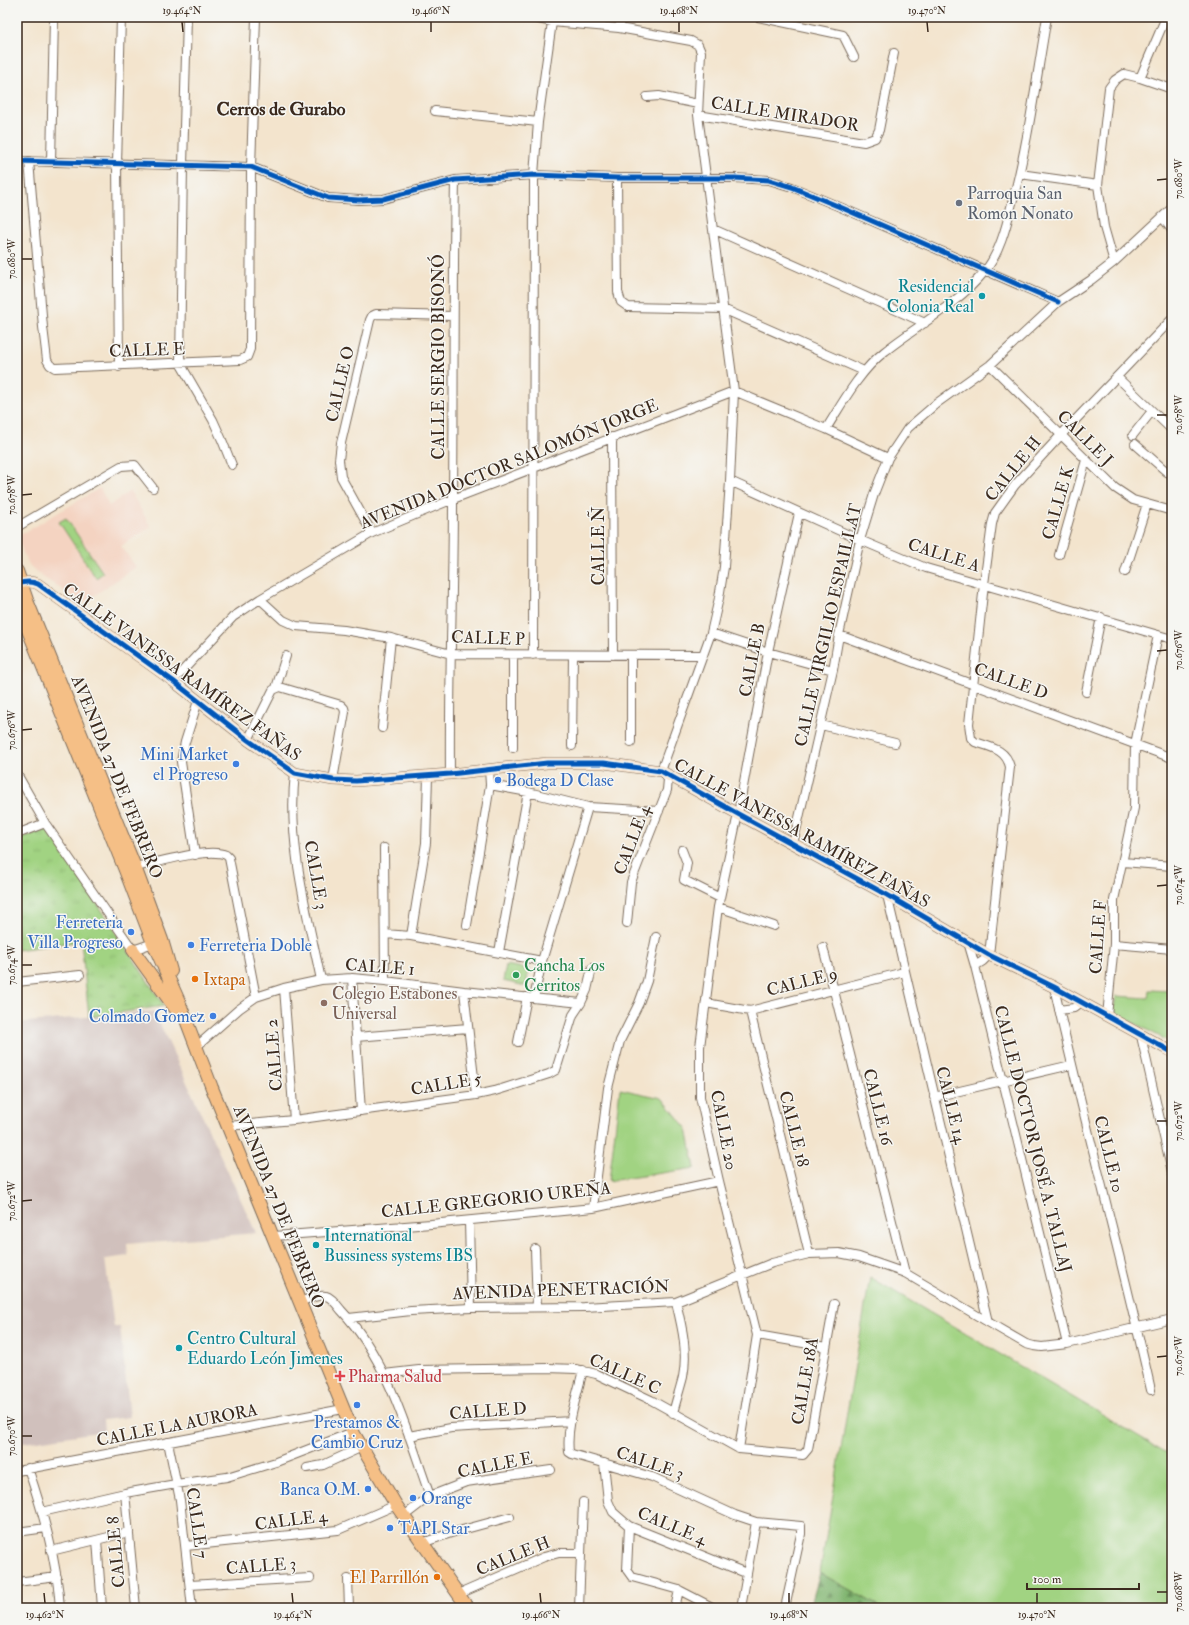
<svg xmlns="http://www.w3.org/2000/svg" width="1189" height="1625" viewBox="0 0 1189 1625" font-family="'IM FELL Double Pica',serif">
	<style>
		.built { fill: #f4d3c1 }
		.industrial { fill: #d0c0bc }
		.green { fill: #a1d382; stroke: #6e7e50 }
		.forest { fill: url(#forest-firs); stroke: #5e7047 }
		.park { fill: url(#park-tufts); stroke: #6e7e50 }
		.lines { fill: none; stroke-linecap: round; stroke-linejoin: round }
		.street-casing { stroke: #7b6b5b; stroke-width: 10 }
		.secondary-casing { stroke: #7b6b5b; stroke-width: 12 }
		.primary-casing { stroke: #7b6b5b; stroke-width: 14 }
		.street { stroke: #fff; stroke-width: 8 }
		.secondary { stroke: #fbe5cf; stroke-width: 11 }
		.primary { stroke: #f5bf86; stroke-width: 12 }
		.cycleway-casing { stroke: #f6f6f2; stroke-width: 8 }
		.cycleway { stroke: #0057b8; stroke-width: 5 }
		.ticks { fill: none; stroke: #3b2a1e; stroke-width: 1.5 }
		.worship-dot { fill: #6b7280; stroke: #f6f6f2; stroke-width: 1.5 }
		.culture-dot { fill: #0f9aa8; stroke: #f6f6f2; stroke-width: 1.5 }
		.shop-dot { fill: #3f7fe0; stroke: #f6f6f2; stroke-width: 1.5 }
		.leisure-dot { fill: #2e9e5b; stroke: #f6f6f2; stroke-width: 1.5 }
		.food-dot { fill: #e8710a; stroke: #f6f6f2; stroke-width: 1.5 }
		.education-dot { fill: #8d6e63; stroke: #f6f6f2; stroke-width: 1.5 }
		.health-dot { fill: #e0444e; stroke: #f6f6f2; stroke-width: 1.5 }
		.labels { text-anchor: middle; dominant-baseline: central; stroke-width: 3; stroke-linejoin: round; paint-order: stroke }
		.street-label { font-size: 17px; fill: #3b2a1e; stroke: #f6f6f2 }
		.worship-label { font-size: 17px; fill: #5b616d; stroke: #f6f6f2; text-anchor: start }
		.culture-label { font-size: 17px; fill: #0d838f; stroke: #f6f6f2; text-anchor: start }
		.shop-label { font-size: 17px; fill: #366cbe; stroke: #f6f6f2; text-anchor: end }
		.leisure-label { font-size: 17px; fill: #27864d; stroke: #f6f6f2; text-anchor: start }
		.food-label { font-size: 17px; fill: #c56008; stroke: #f6f6f2; text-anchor: start }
		.education-label { font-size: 17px; fill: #785e54; stroke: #f6f6f2; text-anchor: start }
		.health-label { font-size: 17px; fill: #be3a42; stroke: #f6f6f2; text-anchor: start }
		.neighbourhood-label { font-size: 18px; font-weight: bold; fill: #3b2a1e; stroke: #f6f6f2 }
		.neatline { fill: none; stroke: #3b2a1e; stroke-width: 1.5 }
		.ticks-label { font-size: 10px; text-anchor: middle; fill: #3b2a1e }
	</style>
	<defs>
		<pattern id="forest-firs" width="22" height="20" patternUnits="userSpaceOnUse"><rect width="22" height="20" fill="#80b570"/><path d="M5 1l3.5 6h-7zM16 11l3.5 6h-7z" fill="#6a935b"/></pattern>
		<pattern id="park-tufts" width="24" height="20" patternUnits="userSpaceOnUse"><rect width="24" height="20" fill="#a1d382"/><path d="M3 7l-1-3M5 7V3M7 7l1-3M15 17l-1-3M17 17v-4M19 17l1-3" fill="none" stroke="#8cb570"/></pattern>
	</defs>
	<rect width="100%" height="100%" fill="#f6f6f2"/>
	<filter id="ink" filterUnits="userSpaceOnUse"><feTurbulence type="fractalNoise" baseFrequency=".025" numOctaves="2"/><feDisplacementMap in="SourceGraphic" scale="8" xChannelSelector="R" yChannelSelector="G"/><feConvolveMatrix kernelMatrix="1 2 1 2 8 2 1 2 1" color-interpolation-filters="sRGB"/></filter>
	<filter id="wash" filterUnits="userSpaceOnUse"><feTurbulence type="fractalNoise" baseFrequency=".012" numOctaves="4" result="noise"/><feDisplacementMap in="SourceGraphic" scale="16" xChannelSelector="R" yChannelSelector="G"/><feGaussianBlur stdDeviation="0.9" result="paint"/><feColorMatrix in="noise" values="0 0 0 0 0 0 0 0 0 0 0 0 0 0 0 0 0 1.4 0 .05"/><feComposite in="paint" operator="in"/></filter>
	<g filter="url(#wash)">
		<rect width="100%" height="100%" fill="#f3e4cd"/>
		<path class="built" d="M100,488L109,506L130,491L151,527L121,546L136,567L83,603L43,577L30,566L24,555L17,537Z"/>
		<path class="industrial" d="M154,1011L256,1233L127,1244L128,1256L105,1259L114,1327H120L130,1417L103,1420L104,1431L17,1444V1023Z"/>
		<path class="green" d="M506,965L529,969L526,986L503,981Z
			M1149,990L1172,991V1043L1113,1012L1116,996L1148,998Z
			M620,1089L662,1098L687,1129L695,1168L609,1181Z
			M870,1277L1172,1456V1608H882L820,1573Z"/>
		<path class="forest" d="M820,1573L882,1608H810Z"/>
		<path class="park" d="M66,518L103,573L96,578L59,522Z
			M49,829L164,1006L89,1017L81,941L17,950V839Z"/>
	</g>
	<g filter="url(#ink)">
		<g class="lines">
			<g class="street-casing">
				<path id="street" d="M187,17L183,165L180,363L213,420L222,440L232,465
					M530,17L552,22L619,28L691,41L698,45L701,52L698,115L734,391L730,481L724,567L719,598L711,633L661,771L668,779L667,790L631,882L627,923
					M758,17L843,35L854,57
					M619,28L622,17
					M1140,78L1166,17
					M647,97L659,96L698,104
					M435,111L538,122
					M698,115L864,142L875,138L879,130L894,53
					M17,161L251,167L328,198L359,200L383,199L455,180L534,175L617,178H734L769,180L792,187L840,207L1058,302
					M29,161L43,327L47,360L50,365L55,368L240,360L247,357L250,349L251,167L256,17
					M51,162L54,17
					M1020,174L1098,185
					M617,178L618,292L621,302L628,307L723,309L864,371
					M1162,217L1172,230
					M713,229L925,323
					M1114,262L1104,227L1098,185L1109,88L1115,80L1124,74L1140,78L1172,89
					M990,365L1115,488L1133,500L1172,511
					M119,367L117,164L121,17
					M1117,377L1172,430
					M1168,426L1172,416
					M826,429C843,402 859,372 884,352C918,325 957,305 985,271C999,254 1006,228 1011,207C1028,145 1036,80 1047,17
					M1133,435L1152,411
					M612,437L613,655
					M1135,444L1167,472L1172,474
					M730,481L860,540L926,568L1172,639
					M17,527L121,466L135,465L153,488
					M372,533L341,477L339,460L341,443L370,320L372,316L376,314L453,316
					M1059,555L1086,460
					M1125,572L1147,504
					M260,599L283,620L296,626L344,630L391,638L451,654L703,655
					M711,633L768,652L833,670
					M839,635L1172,758
					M533,655L534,175L538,122L552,22
					M631,655V742
					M173,681L233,617L260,599L372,533L453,499L734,391L826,429L888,458
					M276,688L286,656
					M1086,692L1101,617
					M821,725L895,743
					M382,728L391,638
					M248,740L273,690L280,687L341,705L344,708L345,712L333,780
					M572,746L573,655
					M513,748V655
					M295,773C287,843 307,912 321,980
					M17,774L45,823L133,950L156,942
					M450,774C449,682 453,590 453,498C454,392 453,286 455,180
					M490,785L528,792L588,807L659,811
					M17,834L45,823
					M793,844L833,670L839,635L860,540L874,494L888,458L908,428L937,403L990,365L1058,302L1091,280L1114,262L1172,208
					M384,848L385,981
					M682,850L687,863L684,880L720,898
					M195,855L181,762L185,742L198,701
					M1123,862L1172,866
					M135,867C156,863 208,847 226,855L229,858L256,997
					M887,895L988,1322
					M718,907L774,926
					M467,925L490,785L489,769
					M385,934L411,936L542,961
					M411,936L426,843L428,776
					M968,942L975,966L1067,1344
					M1114,944L1172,949
					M823,947L905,1273
					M499,952L528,792
					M975,966L983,961L989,955L1010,767C1006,749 990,747 975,742L971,738L969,724L984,584L992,524L995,513L1015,485L1061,435L1172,319
					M352,978L361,1111
					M17,982L80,975
					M1054,987C1084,1122 1121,1255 1151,1390
					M284,988L294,1120
					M464,991L476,1095
					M534,998L542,961L588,807
					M706,1003L750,1011L904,972
					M1059,1010L1074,1008L1081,1002
					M750,1011L809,1254
					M1107,1016L1114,944V900L1134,808L1135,744L1158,635
					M1141,1036L1172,1172
					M356,1037L468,1028
					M518,1042L527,997
					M196,1047L239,1009L256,997L284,988L321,980L352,978L385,981L464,991L581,1003
					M934,1097L1071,1065
					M228,1126L294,1120L476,1095L495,1091L549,1074L556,1070L573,1015L581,1003L587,990L592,968
					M593,1208L608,1088L620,1041L639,1003L647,981L656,937
					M469,1221L471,1308
					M274,1236L431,1224L593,1208L719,1181
					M535,1249L537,1307
					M299,1302C305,1300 320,1294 326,1296C331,1297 338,1306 341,1310C389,1361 407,1432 430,1496
					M349,1318L411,1311L471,1308L584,1307L676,1302L772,1263L809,1254L839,1253L859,1257L905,1273L988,1322L1026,1344L1034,1346L1042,1347L1067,1344L1172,1319
					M757,1335L826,1347
					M583,1370C577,1396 566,1425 569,1452L572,1454L652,1477L735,1515L756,1522L801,1526V1534L785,1608
					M384,1374L419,1370L548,1368L576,1369L596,1374L651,1400L739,1449L803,1455L808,1449L834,1304
					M673,1413C676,1401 680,1389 683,1377C688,1351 682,1327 676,1302
					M409,1436L451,1428L571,1421
					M168,1442L180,1500L192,1608
					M739,1449L757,1335L719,1181L700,1097V1047L718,907L738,814L768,652L799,513
					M604,1463L608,1501L613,1512L629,1526L746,1573
					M28,1468C43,1513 57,1560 60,1608
					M307,1468L323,1465L362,1447
					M17,1471L343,1409
					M125,1493L136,1608
					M42,1512L125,1493L176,1484L227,1477L276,1462L353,1432
					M404,1516L430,1496L466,1482L551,1470
					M629,1526L627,1570L632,1577L679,1590L714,1608
					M17,1532L46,1528
					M97,1540L102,1608
					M422,1543L451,1533L510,1517
					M186,1546L338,1530L396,1505
					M51,1551L129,1532
					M348,1579L349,1608
					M17,1582L57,1577
					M190,1585L310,1578
					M459,1594L544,1557L559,1553H580
					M579,1608L583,1502
					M675,1608L679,1590
					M741,1608L756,1522"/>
			</g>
			<g class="secondary-casing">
				<path id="secondary" d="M17,584C23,582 32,581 38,584L173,681L248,740L295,773L333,780L356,781L450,774L547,763H604L661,771L738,814L887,895L989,955L1054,987L1172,1052"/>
			</g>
			<g class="primary-casing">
				<path id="primary" d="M17,571L28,603L135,867L162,940L171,971
					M17,603L125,870L153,943L178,999L212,1088L353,1432L396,1505L468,1608
					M133,950L177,1011"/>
			</g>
			<use href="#street" class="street"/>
			<use href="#secondary" class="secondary"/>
			<use href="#primary" class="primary"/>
			<g class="cycleway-casing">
				<path id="cycleway" d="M17,161L251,167L328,198L359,200L383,199L455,180L534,175L617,178H734L769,180L792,187L840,207L1058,302
					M17,584C23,582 32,581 38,584L173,681L248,740L295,773L333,780L356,781L450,774L547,763H604L661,771L738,814L887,895L989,955L1054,987L1172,1052"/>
			</g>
			<use href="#cycleway" class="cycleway"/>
		</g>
	</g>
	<path class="ticks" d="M182,22L183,32M431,22V32M679,22V32M927,22L928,32M1157,180L1167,179M22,259H32M1157,415H1167M22,495L32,494M1157,651L1167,650M22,730L32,729M1157,886L1167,885M22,965H32M1157,1121H1167M22,1201L32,1200M1157,1357L1167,1356M22,1436H32M1157,1592H1167M44,1593L45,1603M292,1593L293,1603M540,1593L541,1603M789,1593V1603M1037,1593V1603"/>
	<circle class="worship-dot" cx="959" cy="203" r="4"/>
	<g class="culture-dot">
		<circle cx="982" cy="296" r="4"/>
		<circle cx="316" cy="1245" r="4"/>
		<circle cx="179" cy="1348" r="4"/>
	</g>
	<g class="shop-dot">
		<circle cx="236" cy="764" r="4"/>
		<circle cx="498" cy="780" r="4"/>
		<circle cx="131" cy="932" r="4"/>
		<circle cx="191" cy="945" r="4"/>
		<circle cx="213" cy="1016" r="4"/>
		<circle cx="357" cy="1405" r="4"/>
		<circle cx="368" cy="1489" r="4"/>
		<circle cx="413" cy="1498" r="4"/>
		<circle cx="390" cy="1528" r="4"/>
	</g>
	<circle class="leisure-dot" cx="516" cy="975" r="4"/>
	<g class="food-dot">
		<circle cx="195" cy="979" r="4"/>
		<circle cx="437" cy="1577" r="4"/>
	</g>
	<circle class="education-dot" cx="324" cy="1003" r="4"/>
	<path class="health-dot" d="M338 1370h4v4h4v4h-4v4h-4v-4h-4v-4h4z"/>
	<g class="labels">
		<g class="street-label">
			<text transform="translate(785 114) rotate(9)">CALLE MIRADOR</text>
			<text transform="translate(147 350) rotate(-2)">CALLE E</text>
			<text transform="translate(438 357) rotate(-90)">CALLE SERGIO BISONÓ</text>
			<text transform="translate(340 384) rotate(-77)">CALLE O</text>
			<text transform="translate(1085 438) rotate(45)">CALLE J</text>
			<text transform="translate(509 464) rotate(-22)">AVENIDA DOCTOR SALOMÓN JORGE</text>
			<text transform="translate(1013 469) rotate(-51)">CALLE H</text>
			<text transform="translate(1058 503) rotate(-74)">CALLE K</text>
			<text transform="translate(598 546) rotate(-90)">CALLE Ñ</text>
			<text transform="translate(944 555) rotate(18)">CALLE A</text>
			<text transform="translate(828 625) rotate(-77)">CALLE VIRGILIO ESPAILLAT</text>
			<text transform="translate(488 638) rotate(2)">CALLE P</text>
			<text transform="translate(752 660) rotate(-79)">CALLE B</text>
			<text transform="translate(182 672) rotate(36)">CALLE VANESSA RAMÍREZ FAÑAS</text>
			<text transform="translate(1011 681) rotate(20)">CALLE D</text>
			<text transform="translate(117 777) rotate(68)">AVENIDA 27 DE FEBRERO</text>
			<text transform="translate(802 833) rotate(29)">CALLE VANESSA RAMÍREZ FAÑAS</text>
			<text transform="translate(632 840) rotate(-69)">CALLE 4</text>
			<text transform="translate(316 875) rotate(80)">CALLE 3</text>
			<text transform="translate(1098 937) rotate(-86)">CALLE F</text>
			<text transform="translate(380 967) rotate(4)">CALLE 1</text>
			<text transform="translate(802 982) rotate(-14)">CALLE 9</text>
			<text transform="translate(274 1055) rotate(-94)">CALLE 2</text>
			<text transform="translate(446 1084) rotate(-9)">CALLE 5</text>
			<text transform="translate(951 1105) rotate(76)">CALLE 14</text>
			<text transform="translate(878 1107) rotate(76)">CALLE 16</text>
			<text transform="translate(794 1129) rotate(76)">CALLE 18</text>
			<text transform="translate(724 1130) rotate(79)">CALLE 20</text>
			<text transform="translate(1033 1139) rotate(76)">CALLE DOCTOR JOSÉ A. TALLAJ</text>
			<text transform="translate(1109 1154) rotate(76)">CALLE 10</text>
			<text transform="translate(496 1200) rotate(-6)">CALLE GREGORIO UREÑA</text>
			<text transform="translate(279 1207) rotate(68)">AVENIDA 27 DE FEBRERO</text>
			<text transform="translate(561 1290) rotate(-2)">AVENIDA PENETRACIÓN</text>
			<text transform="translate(625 1374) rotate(24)">CALLE C</text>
			<text transform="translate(805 1381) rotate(-80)">CALLE 18A</text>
			<text transform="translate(488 1411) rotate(-4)">CALLE D</text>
			<text transform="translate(177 1425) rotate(-11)">CALLE LA AURORA</text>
			<text transform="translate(650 1463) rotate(19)">CALLE 3</text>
			<text transform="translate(495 1465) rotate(-11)">CALLE E</text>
			<text transform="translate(291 1520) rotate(-7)">CALLE 4</text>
			<text transform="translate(197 1523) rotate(82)">CALLE 7</text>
			<text transform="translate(672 1526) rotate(23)">CALLE 4</text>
			<text transform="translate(116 1552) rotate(-95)">CALLE 8</text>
			<text transform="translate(513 1556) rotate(-22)">CALLE H</text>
			<text transform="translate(261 1566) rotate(-4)">CALLE 3</text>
		</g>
		<g class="worship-label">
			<text x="967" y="193">Parroquia San<tspan x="967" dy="20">Romon Nonato</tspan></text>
		</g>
		<g class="culture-label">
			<text x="974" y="286" text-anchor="end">Residencial<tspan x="974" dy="20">Colonia Real</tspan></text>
			<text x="324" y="1235">International<tspan x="324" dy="20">Bussiness systems IBS</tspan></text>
			<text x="187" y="1338">Centro Cultural<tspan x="187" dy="20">Eduardo León Jimenes</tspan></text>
		</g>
		<g class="shop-label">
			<text x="228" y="754">Mini Market<tspan x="228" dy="20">el Progreso</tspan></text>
			<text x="506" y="780" text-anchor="start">Bodega D Clase</text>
			<text x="123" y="922">Ferreteria<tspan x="123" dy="20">Villa Progreso</tspan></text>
			<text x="199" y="945" text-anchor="start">Ferreteria Doble</text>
			<text x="205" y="1016">Colmado Gomez</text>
			<text x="357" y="1422" text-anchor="middle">Prestamos &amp;<tspan x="357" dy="20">Cambio Cruz</tspan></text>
			<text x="360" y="1489">Banca O.M.</text>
			<text x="421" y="1498" text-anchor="start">Orange</text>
			<text x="398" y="1528" text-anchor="start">TAPI Star</text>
		</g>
		<g class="leisure-label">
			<text x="524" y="965">Cancha Los<tspan x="524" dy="20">Cerritos</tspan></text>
		</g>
		<g class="food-label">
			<text x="203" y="979">Ixtapa</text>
			<text x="429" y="1577" text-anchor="end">El Parrillón</text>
		</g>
		<g class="education-label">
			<text x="332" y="993">Colegio Estabones<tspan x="332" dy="20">Universal</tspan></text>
		</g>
		<g class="health-label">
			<text x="348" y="1376">Pharma Salud</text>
		</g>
		<g class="neighbourhood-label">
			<text x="281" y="109">Cerros de Gurabo</text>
		</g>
	</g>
	<rect width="1189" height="1625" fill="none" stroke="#f6f6f2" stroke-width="44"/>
	<path d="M1027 1583v6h112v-6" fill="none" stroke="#3b2a1e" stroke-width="2"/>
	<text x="1033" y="1583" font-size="12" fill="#3b2a1e" stroke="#f6f6f2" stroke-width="3" paint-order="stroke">100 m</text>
	<rect x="22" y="22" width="1145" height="1581" class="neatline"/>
	<g class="ticks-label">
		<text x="182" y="14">19.464°N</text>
		<text x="431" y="14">19.466°N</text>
		<text x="679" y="14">19.468°N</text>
		<text x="927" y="14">19.470°N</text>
		<text transform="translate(1178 179) rotate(-90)" y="4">70.680°W</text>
		<text transform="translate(11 259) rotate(-90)" y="4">70.680°W</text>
		<text transform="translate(1178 415) rotate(-90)" y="4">70.678°W</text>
		<text transform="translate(11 495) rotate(-90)" y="4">70.678°W</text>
		<text transform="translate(1178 650) rotate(-90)" y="4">70.676°W</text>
		<text transform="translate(11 730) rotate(-90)" y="4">70.676°W</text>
		<text transform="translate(1178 885) rotate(-90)" y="4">70.674°W</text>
		<text transform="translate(11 965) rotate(-90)" y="4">70.674°W</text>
		<text transform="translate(1178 1121) rotate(-90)" y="4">70.672°W</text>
		<text transform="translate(11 1201) rotate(-90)" y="4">70.672°W</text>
		<text transform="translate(1178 1356) rotate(-90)" y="4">70.670°W</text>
		<text transform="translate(11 1436) rotate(-90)" y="4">70.670°W</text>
		<text transform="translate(1178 1592) rotate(-90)" y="4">70.668°W</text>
		<text x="45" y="1618">19.462°N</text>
		<text x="293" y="1618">19.464°N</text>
		<text x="541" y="1618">19.466°N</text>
		<text x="789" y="1618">19.468°N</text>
		<text x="1037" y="1618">19.470°N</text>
	</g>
</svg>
